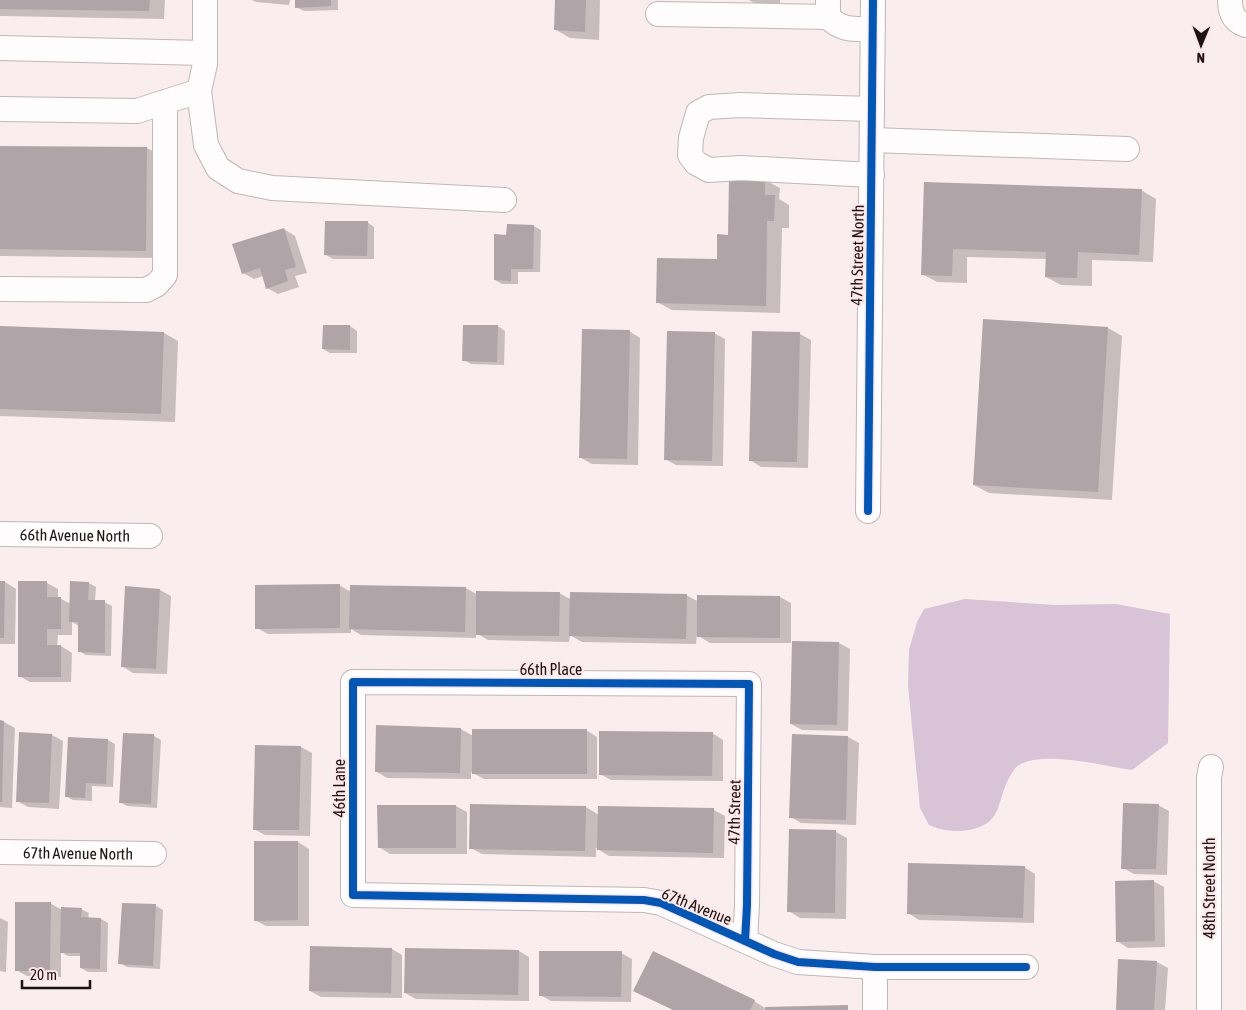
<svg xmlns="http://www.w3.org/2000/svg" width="1246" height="1010" viewBox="0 0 1246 1010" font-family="'Asap Condensed',sans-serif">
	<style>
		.water { fill: #d8c4d6 }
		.shadow { fill: #0003 }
		.building { fill: #afa4a7 }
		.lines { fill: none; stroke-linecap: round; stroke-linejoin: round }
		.minor-casing { stroke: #c0b7b7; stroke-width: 26 }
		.minor { stroke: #fefcfc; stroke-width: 24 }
		.cycleway-casing { stroke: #ffe7e8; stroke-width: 11 }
		.cycleway { stroke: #0057b8; stroke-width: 8 }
		.labels { text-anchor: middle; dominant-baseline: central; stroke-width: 4; stroke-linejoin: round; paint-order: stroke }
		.street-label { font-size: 16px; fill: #1b1314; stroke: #ffe7e8 }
	</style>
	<rect width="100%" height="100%" fill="#f9eded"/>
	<path class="water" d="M965,599L1055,605L1116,604L1170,614L1168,743L1132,770C1104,766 1044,750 1019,765C1016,766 1014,770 1012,773C995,798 1006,823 969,830C954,832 943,831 929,825L920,808L908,685L909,650L917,622L924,609Z"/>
	<path class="shadow" d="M0,0H165L164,19L0,16Z
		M252,0H290L289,5L256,2Z
		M296,0H338V10L304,11L296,7Z
		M556,0H600L599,40L570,38L556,30Z
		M749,0H780V5L756,4Z
		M0,147L147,148L162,156L160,258L0,256Z
		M765,180L780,188L779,199L789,205V228H782L780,313L672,310L657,302L718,260L729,236Z
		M925,183L1141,190L1156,199L1153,262L1092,260V286L1061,285L1046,277L1047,259L967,257V283L937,282L922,274Z
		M367,222L374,227V259H333L326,255Z
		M534,226L541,230L540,272H518V284H502L495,280L508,236Z
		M284,229L295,236L307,273L295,276L299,287L278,294L267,288L263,276L254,279L243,273Z
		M324,326H350L357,331V353H330L323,349Z
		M498,326L505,331L504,365L471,364L464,360Z
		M0,327L164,333L178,341L175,422L0,416Z
		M1108,328L1122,336L1112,500L989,493L974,485Z
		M629,331L640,338L638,465L592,464L581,458Z
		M753,332L800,334L811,340L808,468L761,467L750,460Z
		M714,333L725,339L723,466L676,465L665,459Z
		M0,582H5L16,589L15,644H0Z
		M47,583L58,589V599H61L71,604L89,583L96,587L95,601L104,602L112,606L111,656L86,655L79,651V626L72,622V635H58L57,646H61L72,653L71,682H30L19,676Z
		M339,585L351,592L466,588L478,595L559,593L572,600L686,595L699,602V596L780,597L791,603V643H710L697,635L696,644L582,642L570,635L569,642L488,640L476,633V638L361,635L351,629V633L268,634L257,628Z
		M160,590L171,596L167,674L133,673L122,666Z
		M839,643L850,649L848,731L802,730L791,724Z
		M0,722H4L15,728L12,808L0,807Z
		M461,729L473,736L586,730L597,737V779H484L471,772V779L387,778L377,772Z
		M20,733L52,735L63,741L59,809L28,807L17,801Z
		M712,733L723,740V781L611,780L600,774Z
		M124,734L154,736L161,740L157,808L127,806L120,802Z
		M848,737L859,743L856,825L801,823L791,817Z
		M69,738L108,740L115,744L113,787L92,786V801L73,800L66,796Z
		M301,747L312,753L310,836L265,835L254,829Z
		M471,805L586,807L599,815L714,810L725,816L724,858L609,856L596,848V857L482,854L471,848Z
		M1158,805L1169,811L1167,875L1134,874L1123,868Z
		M456,806L467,812V854H390L379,847Z
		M790,830L836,832L847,838L846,919L800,918L789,911Z
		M255,842H298L309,849V926H266L255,920Z
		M1024,867L1035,874L1034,923L919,920L908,913Z
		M1153,881L1164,887L1165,947L1128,948L1117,941Z
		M50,903L62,910L81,909L89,913L88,919H101L108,923L107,972H88L81,968L82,956H68L61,952V977L27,976L16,970Z
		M156,906L163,910L160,969L127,967L120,963Z
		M0,918L8,922L6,972L0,971Z
		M392,949L402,955V998L321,997L310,991Z
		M519,951L529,957V1001L416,999L405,993Z
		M621,953L632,959L631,1002L551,1001L540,995Z
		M653,953L754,1001L765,1008L764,1010H673Z
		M1157,962L1168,968L1165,1010H1117Z"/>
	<path class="building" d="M0,0H150L149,11L0,9Z
		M295,0H331V6L295,8Z
		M555,0H586L585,32L554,30Z
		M0,146L147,147L146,251L0,249Z
		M729,177L765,178V195H775L774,221H767L766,306L656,303L657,258L717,259V234L728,235Z
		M924,182L1142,189L1139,255L1078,252L1077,278L1045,277L1046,252L953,249L952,276L921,275Z
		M325,221H368L367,256L324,255Z
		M507,224L534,225L533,269H511V281L494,280V234L506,235Z
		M284,228L296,267L285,270L288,281L266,289L260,268L242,274L232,244Z
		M983,319L1108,327L1098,492L973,485Z
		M323,325H350V350L322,349Z
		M463,325H498L497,362L462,361Z
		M0,326L164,332L161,414L0,409Z
		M582,329L630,330L627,459L579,458Z
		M667,331L715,332L712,461L664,460Z
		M752,331L800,332L797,462L749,461Z
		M0,581H5L4,638H0Z
		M18,581H47V597H61V629H47V645H61V677H18Z
		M70,581L89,582L88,600H105V653L78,652V622H69Z
		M340,584V628L255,629V585Z
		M350,585L466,587L465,632L349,629Z
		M125,586L160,589L156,669L121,667Z
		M476,591L560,592L559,636L476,635Z
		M570,592L687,594L686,639L569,636Z
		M697,595L780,596V638L697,637Z
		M792,641L839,642L837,725L790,724Z
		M0,720L4,721L2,802H0Z
		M376,725L461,728L460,773L375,772Z
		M472,729H587V774H472Z
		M599,731L713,732L712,776L599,775Z
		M19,732L52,734L49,803L16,802Z
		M123,733L154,734L151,804L119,803Z
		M792,734L848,736L846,820L789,818Z
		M68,737L108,739L106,784L86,783L85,798L65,797Z
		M255,745L301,746L299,830H253Z
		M1123,803L1159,804L1156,869H1121Z
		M470,804L586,806L585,851L469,849Z
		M377,805H456V848H378Z
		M598,806L714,808L713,853L597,850Z
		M789,829L836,830L835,913L787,912Z
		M254,841H298V920L254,921Z
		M908,863L1025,866L1023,918L907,914Z
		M1154,880L1155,941L1116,942L1115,881Z
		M15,902H51L50,971H15Z
		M122,903L156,904L153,966L118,964Z
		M61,907L82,908L81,917L101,918L100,969L80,968V953H60Z
		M310,946L392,948L391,993L309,991Z
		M405,948L519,950L518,995L404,993Z
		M539,951H622L621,997L539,996Z
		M653,951L755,1000L750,1010H673L633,991Z
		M1118,959L1157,961L1154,1010H1116Z
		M848,1005V1010H765V1007Z"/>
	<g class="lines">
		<g class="minor-casing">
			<g id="minor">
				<path d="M205,0V64L199,91L206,145L218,168L238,181L272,188L504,200"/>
				<path d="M828,0V17C842,31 854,29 873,29"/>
				<path d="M1230,0C1230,12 1233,21 1246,25"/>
				<path d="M658,14L828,17"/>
				<path d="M0,48L204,53"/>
				<path d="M0,109L137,111L199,91"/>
				<path d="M872,140L1127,149"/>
				<path d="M872,175L741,168L709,170L696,163L690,155L691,138L698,113L709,107L741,105L872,109"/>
				<path d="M0,289L146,290L156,285L165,275V102"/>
				<path d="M868,511L873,0"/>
				<path id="s1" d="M0,534L150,536"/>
				<path id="s2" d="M0,852L154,854"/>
				<path d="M745,941L747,905L749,684L353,682V895L644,900L661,903L774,954L798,962L875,967H1026"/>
				<path d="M875,967V1010"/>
				<path d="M1209,1010V777L1211,767"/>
			</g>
		</g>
		<use href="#minor" class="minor"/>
		<g class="cycleway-casing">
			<path id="cycleway" d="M868,511L873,0
				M745,941L747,905L749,684L353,682V895L644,900L661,903L774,954L798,962L875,967H1026"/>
		</g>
		<use href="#cycleway" class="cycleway"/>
	</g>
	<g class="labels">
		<g class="street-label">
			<text transform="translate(857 255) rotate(-89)">47th Street North</text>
			<text stroke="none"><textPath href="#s1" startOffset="75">66th Avenue North</textPath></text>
			<text x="551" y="669">66th Place</text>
			<text transform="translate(339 788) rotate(-90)">46th Lane</text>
			<text transform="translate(734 812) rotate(-89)">47th Street</text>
			<text stroke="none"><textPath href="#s2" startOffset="78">67th Avenue North</textPath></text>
			<text transform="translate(1209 888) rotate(-90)">48th Street North</text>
			<text transform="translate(697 906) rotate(22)">67th Avenue</text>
		</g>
	</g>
	<g transform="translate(1201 45) rotate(181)" stroke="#ffe7e8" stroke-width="4" paint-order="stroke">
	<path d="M0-4L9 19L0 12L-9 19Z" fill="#1b1314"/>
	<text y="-8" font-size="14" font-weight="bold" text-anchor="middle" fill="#1b1314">N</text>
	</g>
	<path d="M22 980v8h68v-8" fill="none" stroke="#1b1314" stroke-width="2.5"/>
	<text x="30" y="980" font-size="15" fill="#1b1314" stroke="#ffe7e8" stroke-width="4" paint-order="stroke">20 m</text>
</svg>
